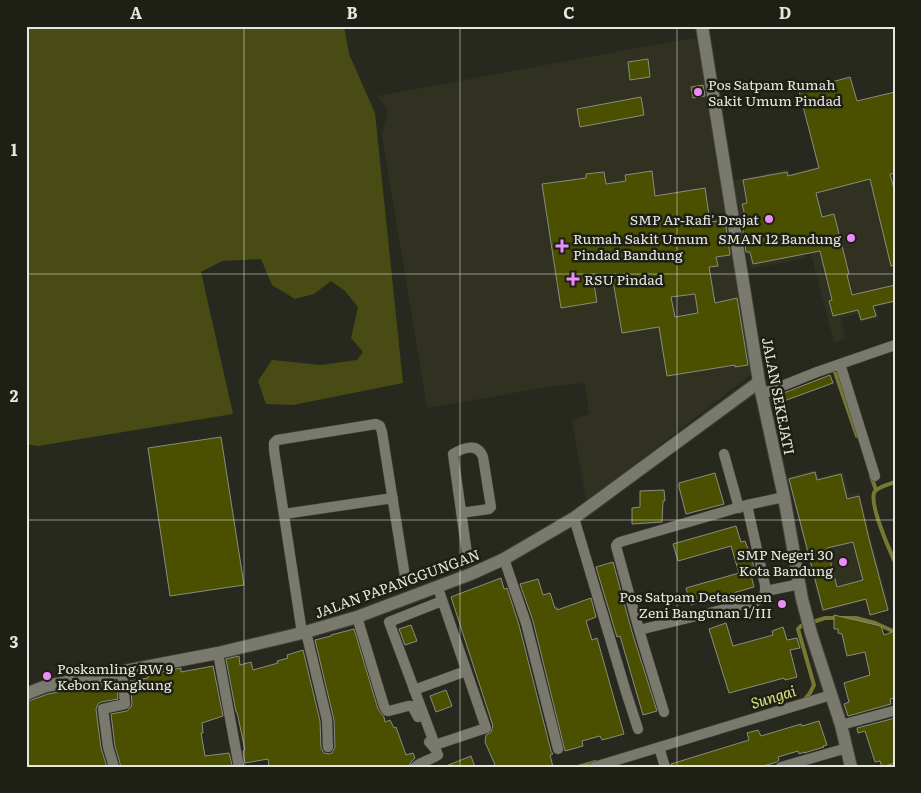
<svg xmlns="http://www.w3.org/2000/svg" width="921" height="793" viewBox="0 0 921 793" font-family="Literata,serif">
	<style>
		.built { fill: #303120 }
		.green { fill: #484b14 }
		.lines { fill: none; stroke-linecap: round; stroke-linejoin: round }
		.stream { stroke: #757934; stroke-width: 4 }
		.building { fill: #4b4f00; stroke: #8a8c7e; fill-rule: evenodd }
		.street-casing { stroke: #44453c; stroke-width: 11 }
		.secondary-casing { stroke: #44453c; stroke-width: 14 }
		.street { stroke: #797a6d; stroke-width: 10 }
		.secondary { stroke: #797a6d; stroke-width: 12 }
		.grid { fill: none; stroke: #e6e7e0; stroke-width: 1; stroke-opacity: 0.55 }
		.poi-dot { fill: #ec8cfa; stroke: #1f2015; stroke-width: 2 }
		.labels { text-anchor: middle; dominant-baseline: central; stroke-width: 5; stroke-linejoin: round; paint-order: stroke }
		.poi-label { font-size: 14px; fill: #e6e7e0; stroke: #1f2015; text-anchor: start }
		.street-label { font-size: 14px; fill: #e6e7e0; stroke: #1f2015 }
		.water-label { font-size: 15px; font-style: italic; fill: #dce381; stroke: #1f2015 }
		.neatline { fill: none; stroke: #e6e7e0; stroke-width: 2 }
		.grid-label { font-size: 16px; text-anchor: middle; font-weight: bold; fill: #e6e7e0 }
	</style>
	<rect width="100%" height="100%" fill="#28291e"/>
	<path class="built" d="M701,38L757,370L635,464L586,500L572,420L589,414L585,383L555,386L427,408L382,136L388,113L387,109L377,96L681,40Z
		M895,146V302L876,307L879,318L860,322L858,314L841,318L845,339L834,342L791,179L806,258L750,269L732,181L788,169L790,174Z
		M817,470L819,478L843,471L849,494L859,492L890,610L870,615L865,601L822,612L787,477Z"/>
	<path class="green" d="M26,26H344L349,54L375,113L403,383L293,405L266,404L258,381L272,360L321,365L357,360L363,352L351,338L358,307L345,291L331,281L314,294L295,299L272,285L261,259L222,261L201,272L233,414L38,446L26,444Z"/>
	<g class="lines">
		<path class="stream" d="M834,369L857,436
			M871,476L876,490
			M895,482C890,484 875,488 874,493C870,506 889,549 895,562
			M805,699L810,693L814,685L798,629L801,626L825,618H856L875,623L895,632
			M578,767L595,762"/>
	</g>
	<path class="building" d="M648,59L650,77L630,80L628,62Z
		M850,77L857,101L895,92V173L890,174L895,193V265L891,266L870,179L816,193L822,217L834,214L849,274L847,275L852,295L895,285V301L873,306L876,316L861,320L858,310L833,316L829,301L832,300L820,251L753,264L750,252H746L741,217L745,216L742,204L747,203L743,180L787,172L788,176L819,168L799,91Z
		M703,85L705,96L693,98L691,87Z
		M641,97L644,115L580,127L577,109Z
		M652,171L655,196L705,188L710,222L725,220L730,255L716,257L718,266L709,267L715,303L737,298L748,365L735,367V365L667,376L659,327L622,333L613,281L594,284L597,302L561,308L542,184L586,178V174L604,172L606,184L626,181L625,175ZM695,294L698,313L675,317L671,297Z
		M830,375L833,383L773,405L771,398Z
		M221,437L244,585L170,596L148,448Z
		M815,472L817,480L841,474L847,499L859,496L869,539L888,610L870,615L866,599L823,610L789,479ZM853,542L863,580L837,587L827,548Z
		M715,473L724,504L686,514L679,487V483Z
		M664,490L665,501H663L662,522L632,524V508L640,507V491Z
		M736,526L741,542L745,541L748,549H750L754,569L750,571L754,587L691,605L686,588L739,573L731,546L678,561L673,544Z
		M613,562L632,632L657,711L643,715L620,636L617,637L596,567Z
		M501,578L504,589L507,588L519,625L551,751L553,754L550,755L553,767H496L485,742L486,735L491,732L493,726L451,597Z
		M538,579L543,595L550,593L555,608H557V610L591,598L596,617L586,621L592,640L597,638L624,734L602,740L600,736L582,741L583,746L565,751L533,621L520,584Z
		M834,615L881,626L884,635L895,631V698L890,699L891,704L848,716L844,704L849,702L844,683L870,675L865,652L847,656L842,634L838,633V629H834Z
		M726,623L733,646L773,635L772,631L783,627L787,640L797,638L800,648L790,650L797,677L785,680L784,678L729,693L709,629Z
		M411,625L417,641L405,645L399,629Z
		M354,629L378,709L384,717L385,722L390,720L394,728L396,727L406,755L413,753L415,758L411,762L408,767H269L268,759L245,763L243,751L245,750L237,712H236L226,659L239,656L240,665L251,662L253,670L278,663L277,661L288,658L287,655L303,650L320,721L321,748L324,753L329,754L332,753L335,747L334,720L315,640L331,636V635Z
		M213,666L223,716L202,723L203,733H201L205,756L229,753L232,765L224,767H121L115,746L111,714L127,711L131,707L132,703L130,681L148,678V675L181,668V672Z
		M116,681L118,699L101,702L98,704L96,709L101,748L107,767H26V702L48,694Z
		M446,690L452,706L436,712L430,696Z
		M895,718V763L882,767L880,761L875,762L865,731L858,733L857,728Z
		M819,721L827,745L823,746L824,747L804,753V752L799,754L798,751L778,757L779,760L777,762L760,767H672L671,764L749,740L747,733L758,730L761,736L801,724L802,726Z
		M471,756L475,767H446V766Z"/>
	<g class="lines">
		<g class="street-casing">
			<path id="street" d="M840,364L875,476
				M762,394L817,372L895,345
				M724,454L739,508
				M747,505L784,497
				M461,513L489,509L491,507L483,457C477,442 463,448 453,454L468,561
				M284,514L393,498
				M574,518L626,692L638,729
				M504,559L526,623L558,749
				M438,588C454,634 470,681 486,728L435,745L389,622L442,601
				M766,591L800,584
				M357,617L384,706L387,711H389L408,706H412L418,717
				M639,630L616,546L617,544L620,542L747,505L765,585C766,595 763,599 754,602L639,630L642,640L664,712
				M306,632L327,720L328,747
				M302,633L274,450V443L277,440L376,424L380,426L382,432L406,583
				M218,653L239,767
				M414,690L466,671
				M841,725L893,711
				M659,747L665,767
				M114,767L108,747L103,709L125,704L122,671
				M415,767C422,761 431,760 438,755L436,750L429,742
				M594,767L831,695
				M781,767L847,748"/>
		</g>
		<g class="secondary-casing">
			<path id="secondary" d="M702,26L759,382L784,497L802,599L811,633L841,725L851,767
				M26,694L46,686L218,653L302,633L357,617L471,574L504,559L574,518L759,382"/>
		</g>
		<use href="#street" class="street"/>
		<use href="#secondary" class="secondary"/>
	</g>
	<path class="grid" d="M244,26V767M460,26V767M677,26V767M26,274H895M26,520H895"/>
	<g class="poi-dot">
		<circle cx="698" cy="92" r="5"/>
		<circle cx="769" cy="219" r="5"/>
		<circle cx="851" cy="238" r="5"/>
		<path d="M559.5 238.5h5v5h5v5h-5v5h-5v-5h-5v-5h5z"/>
		<path d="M570.5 271.5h5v5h5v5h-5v5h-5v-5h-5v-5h5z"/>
		<circle cx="843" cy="562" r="5"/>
		<circle cx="782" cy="604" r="5"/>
		<circle cx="47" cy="676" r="5"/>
	</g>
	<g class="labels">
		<g class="poi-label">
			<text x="708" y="84">Pos Satpam Rumah<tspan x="708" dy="16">Sakit Umum Pindad</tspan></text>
			<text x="759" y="219" text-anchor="end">SMP Ar-Rafi' Drajat</text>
			<text x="573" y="238">Rumah Sakit Umum<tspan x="573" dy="16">Pindad Bandung</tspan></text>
			<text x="841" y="238" text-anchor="end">SMAN 12 Bandung</text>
			<text x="584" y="279">RSU Pindad</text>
			<text x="833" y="554" text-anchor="end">SMP Negeri 30<tspan x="833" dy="16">Kota Bandung</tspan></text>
			<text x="772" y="596" text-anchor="end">Pos Satpam Detasemen<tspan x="772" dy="16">Zeni Bangunan 1/III</tspan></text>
			<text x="57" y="668">Poskamling RW 9<tspan x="57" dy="16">Kebon Kangkung</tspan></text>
		</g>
		<g class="street-label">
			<text transform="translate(779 396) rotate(79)">JALAN SEKEJATI</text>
			<text transform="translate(397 583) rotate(-20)">JALAN PAPANGGUNGAN</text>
		</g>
		<g class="water-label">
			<text transform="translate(773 696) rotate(-17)">Sungai</text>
		</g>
	</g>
	<rect width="921" height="793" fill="none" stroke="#1f2015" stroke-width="55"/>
	<rect x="28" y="28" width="866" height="738" class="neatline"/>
	<g class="grid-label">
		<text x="136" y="19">A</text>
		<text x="352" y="19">B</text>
		<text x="569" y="19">C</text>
		<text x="785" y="19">D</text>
		<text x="14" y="156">1</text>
		<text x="14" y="402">2</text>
		<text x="14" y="648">3</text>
	</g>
</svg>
